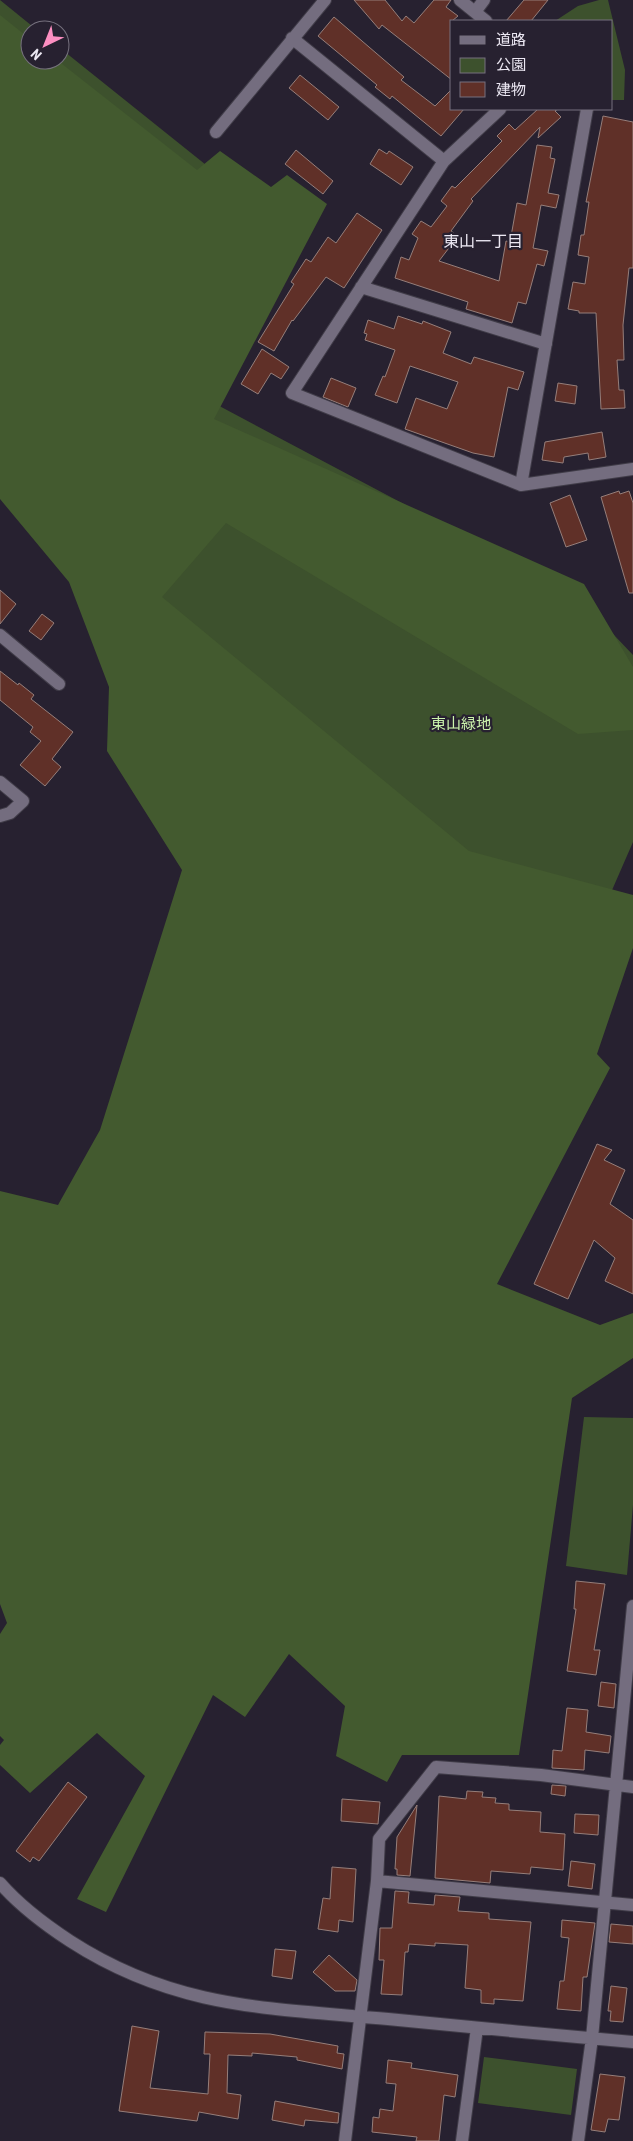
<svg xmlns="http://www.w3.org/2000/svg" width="633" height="2141" viewBox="0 0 633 2141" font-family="'Roboto Condensed','Noto Sans JP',sans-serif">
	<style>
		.green { fill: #3d512d }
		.forest { fill: #435a2f }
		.building { fill: #603028; stroke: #957e7a }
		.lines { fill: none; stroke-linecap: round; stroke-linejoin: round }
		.minor-casing { stroke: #403c48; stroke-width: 14 }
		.minor { stroke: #746d7f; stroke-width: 12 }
		.labels { text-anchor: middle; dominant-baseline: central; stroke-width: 4.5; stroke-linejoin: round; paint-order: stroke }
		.park-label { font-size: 15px; fill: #cbf3ac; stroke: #272130 }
		.neighbourhood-label { font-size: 16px; fill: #ece8f3; stroke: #272130 }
	</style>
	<rect width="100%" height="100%" fill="#272130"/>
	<path class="green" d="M0,0L37,30H30V60H60V48L251,201L210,401L577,596L633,655V842L575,975L114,599L0,465Z
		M599,0H608L625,70L624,100H612V21H555L578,6Z
		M584,1417L633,1418V1505L627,1575L566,1566Z
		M484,2057L577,2069L571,2115L478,2103Z"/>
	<path class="forest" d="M0,15L30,39V60H57L197,170L220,151L271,187L287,175L327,204L214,419L584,584L633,667V730L578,734L226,523L162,597L469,851L633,895V948L597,1054L610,1068L497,1284L600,1325L633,1313V1358L572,1398L519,1755H402L387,1782L336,1756L345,1706L289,1654L245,1717L213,1695L106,1912L77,1899L145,1776L97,1733L30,1793L0,1765V1745L4,1740L0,1736V1634L7,1623L0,1604V1191L58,1205L100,1130L182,870L107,751L109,687L69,582L0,499Z"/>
	<path class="building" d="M354,0H385L402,21L406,16L414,23L434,0H451L446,7L458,16L452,21V80L382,25L379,29Z
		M524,0H548L531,21H506Z
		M334,17L404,77L401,80L435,106L452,89V109H464L441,136L392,96L390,99L375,87L377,85L318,36Z
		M300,75L339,107L328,120L289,88Z
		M538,109H558L555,111L561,117L538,138L540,127L471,199L473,201L451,231L458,236L439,261L499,281L506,241L510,242L517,203L526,205L537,145L552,147L550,158L555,159L548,193L559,195L556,208L541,205L533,248L548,251L544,266L537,264L526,304L518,302L512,323L466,309L468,302L395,278L401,257L409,260L418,238L412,234L421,221L431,227L447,206L441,201L452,186L455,188L502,141L497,136L509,124L515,130Z
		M603,116L633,122V268H629L623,325L624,360H617L619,390H624L625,408L601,409L596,313H579V311L568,309L573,282L585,284L589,257L578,255L581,235H584L589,202H586Z
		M379,149L387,154L389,151L413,167L401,185L370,164Z
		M296,150L333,181L323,194L285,164Z
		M357,213L382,230L344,288L326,277L293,321L292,320L274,351L258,342L294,284L291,282L306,259L311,262L328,237L336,243Z
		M398,316L422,324L423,321L451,332L443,353L471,364L474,357L524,372L518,390L508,387L494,457L473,453L405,429L416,398L447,409L458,382L410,366L397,403L375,395L383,376L385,377L395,350L365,340L367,334L364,333L368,320L394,329Z
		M262,349L289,367L281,379L271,373L258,394L241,384Z
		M331,378L356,388L348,407L323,397Z
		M558,383L577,386L575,404L555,401Z
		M602,432L606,457L589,460L588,453L564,457L563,463L542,460L545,442Z
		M619,491L620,494L629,491L633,503V593H629L601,497Z
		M570,495L587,540L566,547L550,503Z
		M0,590L16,604L0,624Z
		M42,614L54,623L41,640L29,631Z
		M0,671L18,685L19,683L34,695L31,699L73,732L52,759L61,767L45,786L20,765L41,741L30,732L33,727L0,700Z
		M597,1144L612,1150L604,1160L625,1170L610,1204L633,1220V1294L605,1281L615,1258L594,1240L568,1299L534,1284Z
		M576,1581L605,1584L594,1650H600L596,1675L567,1671L576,1609H574Z
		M601,1682L616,1684L614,1708L598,1706Z
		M567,1708L588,1710L586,1732L611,1736L609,1753L585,1750L584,1770L552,1768L553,1750L562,1751Z
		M68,1782L87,1797L39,1861L33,1857L30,1862L16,1851Z
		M552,1785L566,1786L565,1796L551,1794Z
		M467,1791L483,1792L482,1797L496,1798L495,1803L509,1804V1810L541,1812L540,1832L565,1834L563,1870L531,1867L530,1874L491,1871L490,1883L435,1878L439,1796L466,1799Z
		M342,1799L380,1802L378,1824L341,1821Z
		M417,1805L410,1876L397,1875V1869H395L397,1837Z
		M575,1814L599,1815L598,1835L574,1833Z
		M571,1861L595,1864L592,1889L568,1886Z
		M332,1867L356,1869L353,1922L339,1920L338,1932L318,1929L323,1898L330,1899Z
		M395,1891L409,1892L408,1903L434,1905L435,1895L460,1897L458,1911L489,1913V1919L531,1922L523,2001L494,1999V2004L481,2003V1990L465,1988L468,1945L435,1943V1946L409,1944L408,1952H405L402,1995L381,1994L384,1960H379L380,1928H392Z
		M562,1920L595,1923L587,1977H583L581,2011L557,2009L560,1981H564L569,1938L561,1937Z
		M611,1924L633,1926V1944L609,1942Z
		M275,1949L296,1951L292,1979L272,1976Z
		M329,1955L357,1980L355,1991H335L313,1972Z
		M611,1986L627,1988L623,2022L610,2021L611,2011H608Z
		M132,2026L159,2031L150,2088L208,2094L210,2054H204L205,2032L270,2034L338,2046L337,2053L344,2054L342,2069L297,2060V2057L252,2053V2056L228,2055L227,2093L241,2095L238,2119L199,2112L197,2121L119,2111Z
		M388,2060L412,2063L411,2068L458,2075L455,2097L444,2095L439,2141H416L417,2137L372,2132L373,2117L379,2118L380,2109L393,2111L396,2084L386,2083Z
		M600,2074L625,2077L619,2120L608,2119L605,2132L591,2130Z
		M275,2101L339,2113L338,2123L305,2120L304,2126L272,2120Z"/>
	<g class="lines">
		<g class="minor-casing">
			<path id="minor" d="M460,0L486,21
				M475,12L484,0
				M292,38L444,161
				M500,109L444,161L292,393L521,485L633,469
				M216,132L325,0
				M361,287L546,344
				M521,485L587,109
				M0,635L59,684
				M0,782L23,801L10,813L0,816
				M377,1881L379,1839L436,1767L541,1775L633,1787
				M0,1883C20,1906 44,1924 70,1941C175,2009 269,2008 388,2019C470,2027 551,2035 633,2042
				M345,2141L377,1881L633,1905
				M462,2141L477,2028
				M578,2141L592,2038L633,1606"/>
		</g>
		<use href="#minor" class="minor"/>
	</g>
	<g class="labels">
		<g class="park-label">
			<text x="461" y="724">東山緑地</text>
		</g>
		<g class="neighbourhood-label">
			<text x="483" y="241">東山一丁目</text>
		</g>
	</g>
	<rect x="450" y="20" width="162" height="90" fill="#272130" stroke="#76717e"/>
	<rect x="460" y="36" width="25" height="8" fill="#746d7f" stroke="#76717e"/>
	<text x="496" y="45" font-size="15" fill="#ece8f3">道路</text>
	<rect x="460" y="58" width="25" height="15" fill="#3d512d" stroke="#76717e"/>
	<text x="496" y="70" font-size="15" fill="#ece8f3">公園</text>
	<rect x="460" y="82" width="25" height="15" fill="#603028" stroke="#76717e"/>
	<text x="496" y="95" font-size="15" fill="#ece8f3">建物</text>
	<g transform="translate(45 45) rotate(223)"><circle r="24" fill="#272130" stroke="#76717e"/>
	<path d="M0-4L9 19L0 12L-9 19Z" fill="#fc8fc1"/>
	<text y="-8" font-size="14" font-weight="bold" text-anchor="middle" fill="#ece8f3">N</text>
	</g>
</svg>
